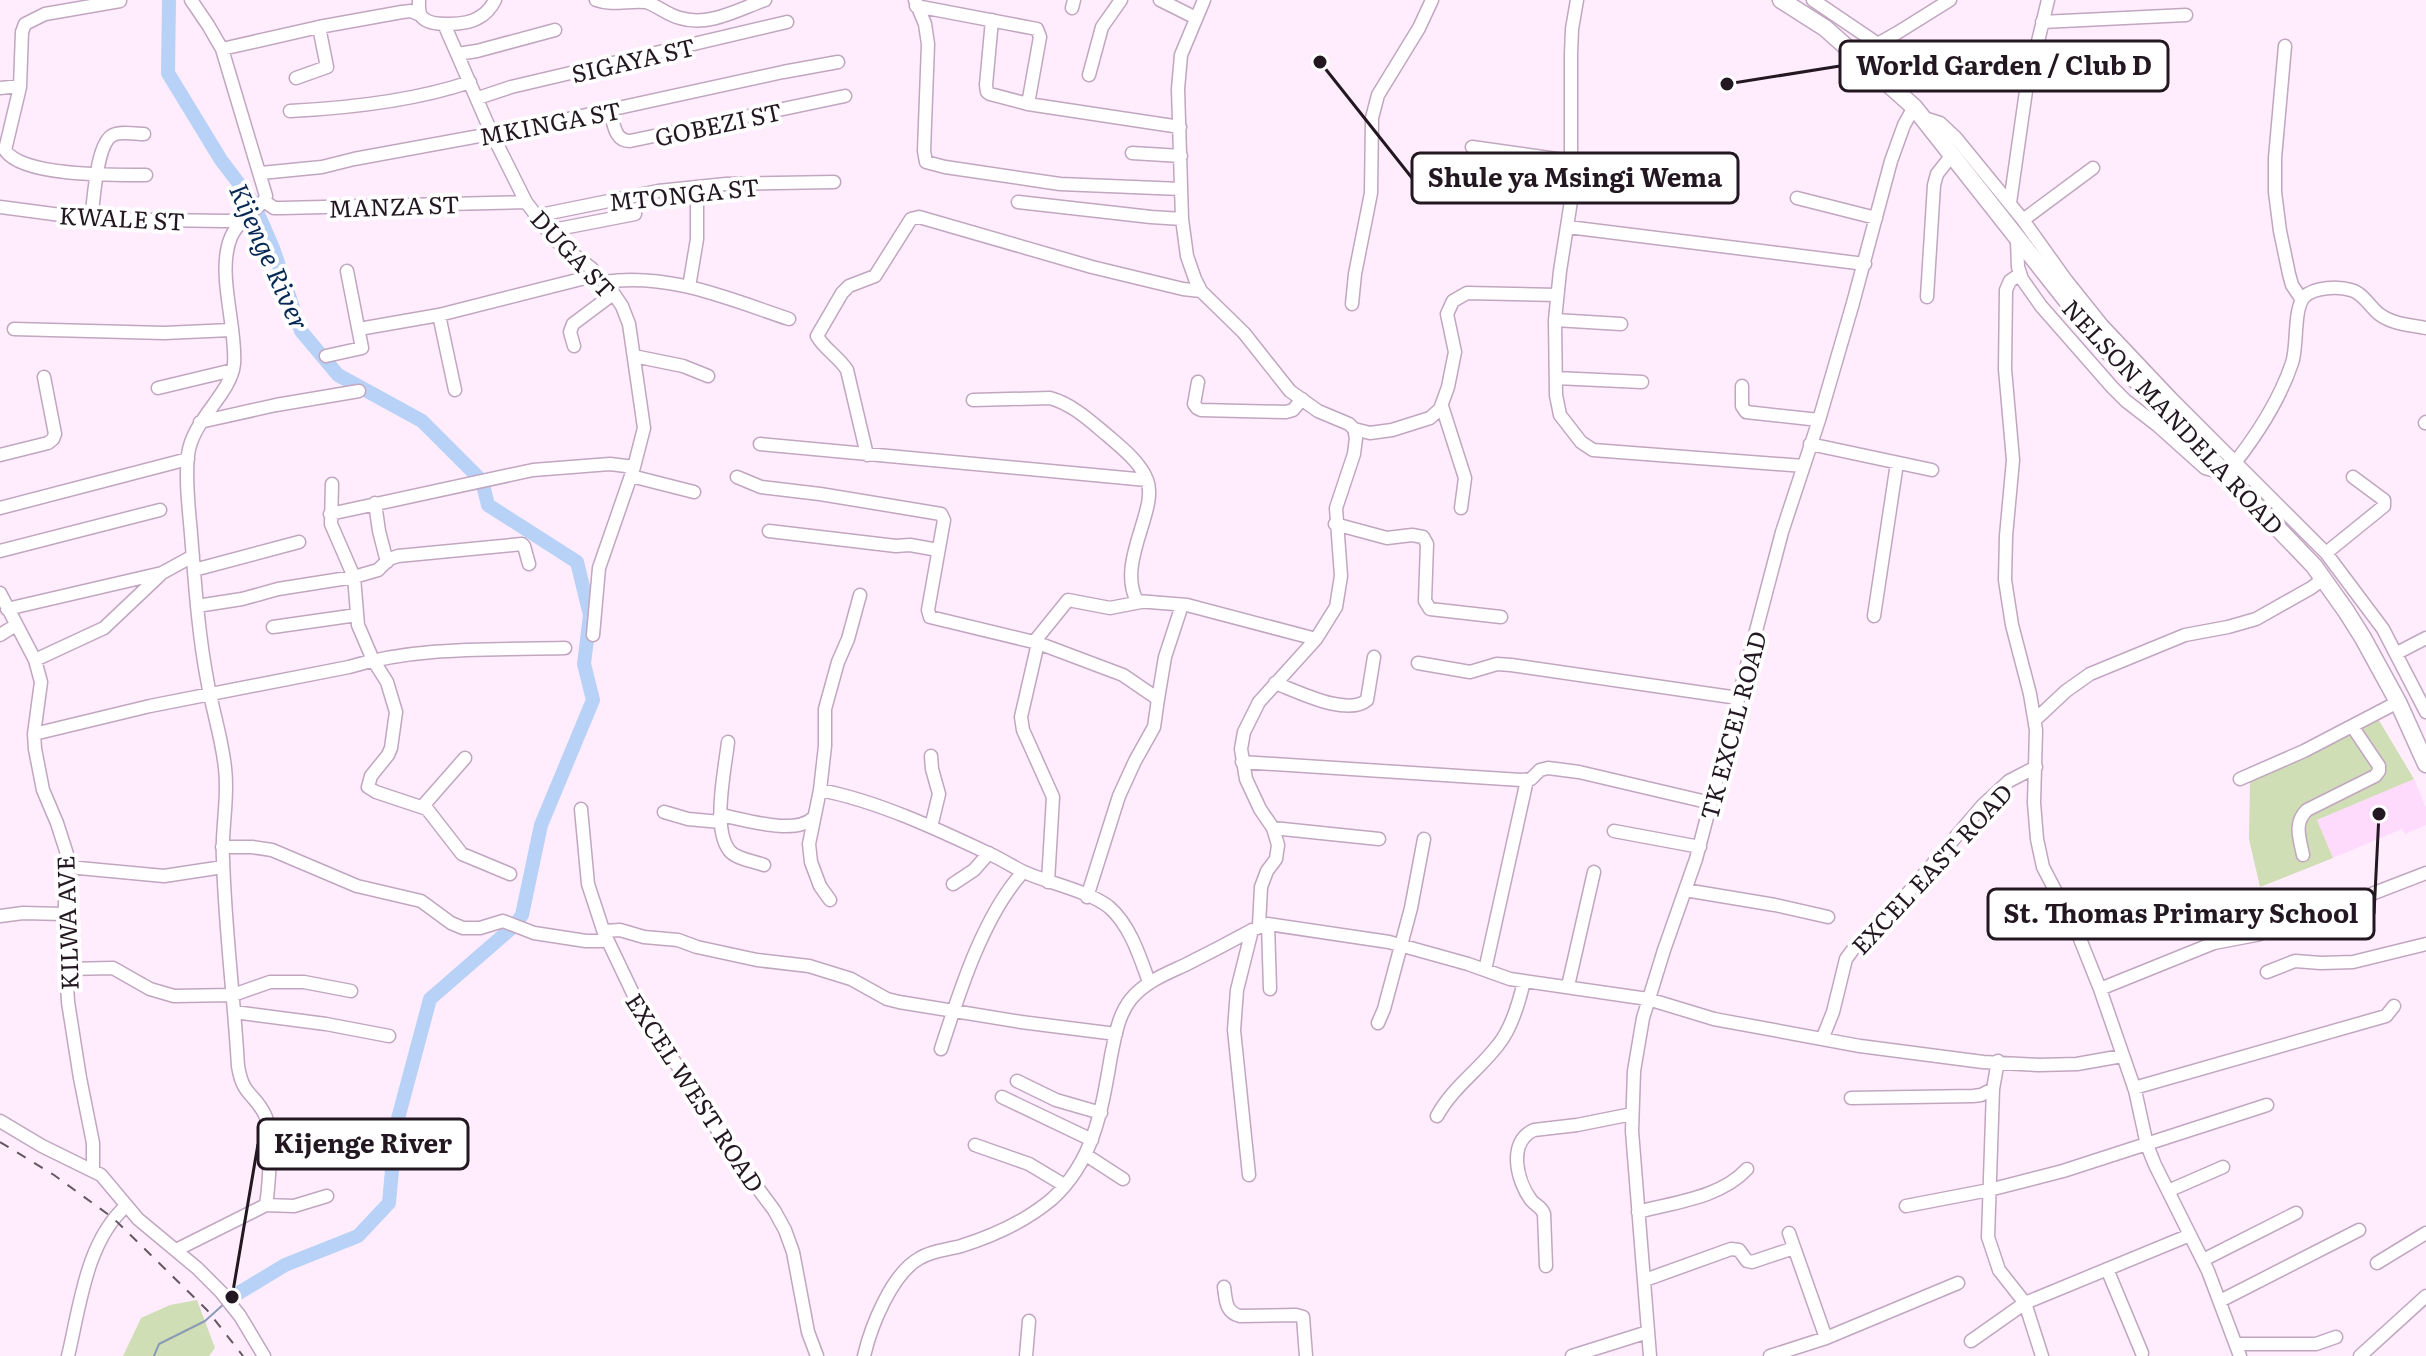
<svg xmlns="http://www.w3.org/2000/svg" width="2426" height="1356" viewBox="0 0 2426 1356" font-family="Literata,serif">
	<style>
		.built { fill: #fedbfd }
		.green { fill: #cfdeb4 }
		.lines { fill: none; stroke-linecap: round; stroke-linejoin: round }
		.stream { stroke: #8b9ab7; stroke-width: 2 }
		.river { stroke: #b8d2f7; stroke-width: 14 }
		.minor-casing { stroke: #c1a6c0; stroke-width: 15 }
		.major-casing { stroke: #c1a6c0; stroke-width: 19 }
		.minor { stroke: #fff; stroke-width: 12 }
		.major { stroke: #fff; stroke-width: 16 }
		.rail { stroke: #635662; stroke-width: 2; stroke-dasharray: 10 10; stroke-linecap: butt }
		.labels { text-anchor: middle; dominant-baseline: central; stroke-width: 8; stroke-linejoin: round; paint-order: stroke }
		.street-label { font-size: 24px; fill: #231822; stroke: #fff }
		.water-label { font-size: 26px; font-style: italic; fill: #062854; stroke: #fff }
		.leader { fill: none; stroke: #231822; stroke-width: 3 }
		.callout-dot { fill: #231822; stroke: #fff; stroke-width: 3 }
		.callout { fill: #fff; stroke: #231822; stroke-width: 3 }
		.callout-label { font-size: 26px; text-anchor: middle; font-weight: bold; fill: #231822 }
	</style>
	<rect width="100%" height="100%" fill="#ffedfe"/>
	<path class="built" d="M2414,779L2426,808V825L2405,834L2402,829L2333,858L2317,820Z"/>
	<path class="green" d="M2377,717L2414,779L2317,820L2333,858L2260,887L2249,839L2250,781Z
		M197,1300L215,1348L209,1356H123L141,1318L170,1305Z"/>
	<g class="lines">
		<path class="stream" d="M154,1356L159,1344L205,1321L225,1303"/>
		<path class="river" d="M169,0L168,73L221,160L253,202L273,248L301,331L338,375L422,421L482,481L488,505L577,562L590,615L584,664L593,700L541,825L522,915L514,926L430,999L396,1126L389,1203L358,1236L285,1265L232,1297"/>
		<g class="minor-casing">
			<path id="minor" d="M419,0C419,6 418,14 423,18C432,27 467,25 478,18C486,14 491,8 495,0
				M596,0C612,6 630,0 646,2C658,6 668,15 680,18C709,27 739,9 765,0
				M915,0L925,24L928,44L924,151L926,162L945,167L1060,184L1181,189
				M1160,0L1196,18
				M1204,0L1181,55L1178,89L1182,219L1187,256L1195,279L1201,291L1244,333L1290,391L1318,411L1349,424L1354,429L1356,438L1354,454L1336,508L1341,576L1336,607L1316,639L1259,702L1244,732L1241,749L1246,779L1260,809L1273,828L1278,845L1276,859L1267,871L1261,887L1259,926
				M1577,0L1572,29L1571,54V201L1560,271L1555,320L1556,395L1560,415L1581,442L1593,450L1804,466
				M1813,0L1878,44
				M120,1L45,14L25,24L22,32L20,87L5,150C22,177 115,175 146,175
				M916,6L1037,29L1040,37L1028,104
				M1072,8L1074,0
				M992,20L986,85L987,92L990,94L1028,104L1180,127
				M2042,22L2186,15
				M444,24L492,134L526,202L555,240L591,268L609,287L622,306L629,324L644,428L634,467L599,568L593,635
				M2285,46L2275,158V192L2280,231L2289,274L2292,285L2302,300
				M222,49L319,27L402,12L411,11L420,15
				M457,54L477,51L555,30
				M1858,55L1897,33L1950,0
				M1089,75L1102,27L1121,0
				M296,78L327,67L319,27
				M0,88L20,86
				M478,98L511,87L787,22
				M290,111C350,108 414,101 470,82
				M610,111C614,123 614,141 630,141L845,96
				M1924,118L1940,123L1956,138L2023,220L2066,280L2102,325L2171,398L2326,553L2383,629L2426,712
				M1472,147L1571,161
				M1132,153L1181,156
				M261,173L322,167L354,159L545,124L783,72L838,62
				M1797,198L1876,218
				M264,201L274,208H282L526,202
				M1018,202L1151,217L1182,219
				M2010,203L2026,91L2048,0
				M0,207L91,219L225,221L245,220
				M535,216L658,191L726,184L834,182
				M91,219C94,201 96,143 113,135C121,131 135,134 144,134
				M2023,220L2093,168
				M1568,227L1865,264
				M546,229H558L635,214
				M2017,241L2018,267L2022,279L2041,306L2112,387L2126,401L2157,425L2205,468L2226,474C2253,441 2278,405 2292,363C2298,346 2293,310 2304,297C2314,287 2338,286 2351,290C2363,293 2370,307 2379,314C2392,324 2410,325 2426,328
				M2020,274L2010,281L2006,290L2005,369L2013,460L2006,536L2005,580L2012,625L2030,694L2036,730L2034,803L2037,839L2043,867L2078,934L2100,989L2135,1090L2147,1145L2155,1165L2208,1271L2240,1356
				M604,282C668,272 729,299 789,319
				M689,287L697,239V187
				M1927,297L1934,185L1937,174L1952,155
				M1352,304L1355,274L1371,193L1372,118L1378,95L1419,28L1432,0
				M439,315L455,390
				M1555,320L1621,324
				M14,329L164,333L231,330
				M359,329L439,315L597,275
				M574,346L570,332L573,324L613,294
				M326,356L362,348L347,271
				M634,356L683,366L708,376
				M1556,378L1642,382
				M1198,382L1194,404L1197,408L1201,410L1286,412L1293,410L1302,399
				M1742,386V406L1746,412L1819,420
				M158,388L233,370
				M973,400L1050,398C1072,404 1089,420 1107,435C1121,447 1140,462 1147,480C1159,509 1116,562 1137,601L1187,605L1316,639
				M1442,406L1465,478L1461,508
				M200,422L276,405L359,391
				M2425,423L2426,422
				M1354,429L1370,433L1392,430L1430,418L1440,409L1448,387L1455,352L1447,314L1453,301L1467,293L1557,295
				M760,444L1147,480
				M1810,444L1932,470
				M0,455L48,443L53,439L55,434L44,377
				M867,455L847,370C839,357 824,349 817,336L842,293L849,286L875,276L911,219L919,217L1092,267L1183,289L1201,291
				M631,476L694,492
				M737,477L761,487L820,494L941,514L944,520L928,610L930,617L1038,643L1123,675L1158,699L1154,727L1135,761L1119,796L1087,897
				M332,484L331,524L354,577L358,625L373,660L387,682L396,712L391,748L388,755L371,776L368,787L376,792L427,809L462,854L510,874
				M375,503L379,531L387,562
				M0,508L188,459
				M330,514L533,470L610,464L634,467
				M1335,524L1387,538L1412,535L1423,537L1427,544L1425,601L1430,609L1501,617
				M769,531L896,546L910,545L938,550
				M0,551L160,510
				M2326,553L2384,506V500L2353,477
				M194,570L299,542
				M0,593L35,660L41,682L34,734L35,749L43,790L57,823L67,854L64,929L68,1002L80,1078L93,1143V1170
				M197,606L242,599L278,589L354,577L378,570L389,559L398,556L522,544L524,546L529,564
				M7,609L162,573L193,556
				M1874,616L1897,463
				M273,627L357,615
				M0,635L16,625
				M1034,642L1068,600L1110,608L1141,602
				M1038,643L1021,717L1023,730L1053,797L1048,882
				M2397,653L2426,638
				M35,660L104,628L160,575
				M1418,663L1470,672L1497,664L1511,665L1738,698
				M1275,683C1297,691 1347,717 1367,700L1374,657
				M1158,699L1165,657L1182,605
				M2035,720L2066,691L2090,674L2185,635L2228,627L2256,619L2311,588L2323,579
				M34,734L150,706L349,667C418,646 493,650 565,648
				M728,742C725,769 712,828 729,850C735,859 754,861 764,865
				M931,756L932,769L939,794L931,827
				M1242,762L1521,780L1531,779L1540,770L1548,768L1579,772L1711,803
				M2240,779L2304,751L2398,702
				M820,790C878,801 939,830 992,855C1003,860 1013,867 1024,872C1048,883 1089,891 1109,907C1130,925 1140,957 1149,982
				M422,807L465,758
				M581,809L588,884L606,939
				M664,812L688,819L720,822
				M720,815C744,819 794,836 813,818
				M1273,828L1379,839
				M1614,831L1700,847
				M222,847H252L272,850L357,886L421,901L451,923L463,928H480L503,921L534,933L586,941H608L647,1023L684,1075L730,1151L774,1210L785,1230L793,1252L808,1332L817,1356
				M2303,855C2300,839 2293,823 2307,810L2375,776L2379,771V766L2352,726
				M68,867L164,876L223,867
				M953,884L974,870L989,853
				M1685,890L1775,905L1828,917
				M830,900L820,886L811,862L809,844L820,790L825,746V709L838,662L848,639L860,595
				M0,916L23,913L64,914
				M1268,924L1270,989
				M604,931L620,930L644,937L678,940L697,947L757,960L809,966L851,979L887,999L899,1002L1021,1022L1116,1034
				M66,969L113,968L150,989L174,996L233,995L270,982H304L351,991
				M1485,970L1527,780
				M2267,972L2295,961L2321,963L2353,962L2426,944
				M1568,986L1594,872
				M2100,989L2214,943L2256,935L2304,920L2426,873
				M234,1012L326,1024L389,1036
				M1378,1023L1384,1009L1411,908L1424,839
				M1823,1037L1833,1012L1846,959L1854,948L1885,920L1982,806L2009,781L2036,767
				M941,1049C959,993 983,916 1023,872
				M1998,1061L1993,1089L1988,1237L1999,1270L2025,1303L2042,1356
				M1017,1081L1056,1100L1101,1113
				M2134,1088L2386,1016L2394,1006
				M1002,1097L1092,1140
				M1851,1098L1973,1096L1981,1095L1993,1089
				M1437,1116C1452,1088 1479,1070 1498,1045C1512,1028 1519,1003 1524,981
				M0,1121L42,1146L101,1175L138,1219L197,1268L221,1292L240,1316L264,1356
				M975,1145L1029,1164L1064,1185
				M1086,1155L1123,1179
				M1249,1175L1234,1030L1237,990L1252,930
				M2168,1191L2223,1167
				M266,1205L294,1206L327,1196
				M1906,1206L1989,1190L2063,1171L2267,1105
				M1638,1212C1675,1202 1720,1198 1747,1169
				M1789,1233L1826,1338
				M176,1250L266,1205C269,1185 273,1131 265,1115C254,1092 243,1097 238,1066C234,997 225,928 223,859C221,829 229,799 225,768C222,738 212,709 207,679C198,631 195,583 191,534C189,509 185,481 188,455C192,420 231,394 234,364C237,327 216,272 231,237C237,223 253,211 264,201L266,196L222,49L208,25L191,0
				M2203,1260L2296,1213
				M2377,1263L2426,1233
				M1546,1266L1544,1214C1541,1206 1536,1206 1531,1200C1517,1181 1507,1142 1534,1130L1577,1125L1632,1114
				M2107,1269L2142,1353
				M1645,1280L1731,1249L1739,1250L1747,1261L1752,1262L1794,1248
				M1224,1287C1226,1300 1225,1312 1240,1316L1296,1315L1303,1317L1306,1356
				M2220,1301L2359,1230
				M1971,1341L2025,1303L2190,1235
				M2236,1344H2316L2336,1337
				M68,1356C80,1306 86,1242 126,1206
				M864,1356C871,1326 892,1273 920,1258C933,1250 947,1250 961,1246C993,1236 1026,1221 1052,1199C1094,1161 1102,1109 1111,1056C1115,1037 1118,1015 1131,999C1146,981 1166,974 1187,964C1209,953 1230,942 1252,930L1268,924L1389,942L1468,964L1510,979L1648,999L1714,1019L1860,1046L1983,1062L2039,1065L2077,1064L2122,1056
				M1026,1356L1029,1321
				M1572,1356L1648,1332
				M1650,1356L1632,1131L1634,1071L1643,1018L1664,950L1696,859L1782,532L1819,420L1853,303L1891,161L1904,125L1914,107
				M1770,1356L1826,1338L1958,1283
				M2360,1356L2426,1296"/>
		</g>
		<g class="major-casing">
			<path id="major" d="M1781,0L1825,28L1914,107L2101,344L2314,566L2346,611L2363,638L2398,702L2426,764"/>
		</g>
		<use href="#minor" class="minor"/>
		<use href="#major" class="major"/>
		<path class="rail" d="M0,1142L54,1175L113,1218L207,1310L243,1356"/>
	</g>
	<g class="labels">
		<g class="street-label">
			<text transform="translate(633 59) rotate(-13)">SIGAYA ST</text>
			<text transform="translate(550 122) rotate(-11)">MKINGA ST</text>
			<text transform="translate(718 123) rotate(-12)">GOBEZI ST</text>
			<text transform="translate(684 193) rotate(-6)">MTONGA ST</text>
			<text transform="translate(394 205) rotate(-2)">MANZA ST</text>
			<text transform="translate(122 217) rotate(3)">KWALE ST</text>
			<text transform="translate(574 253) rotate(47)">DUGA ST</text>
			<text transform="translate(2174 416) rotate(47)">NELSON MANDELA ROAD</text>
			<text transform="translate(1732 725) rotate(-75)">TK EXCEL ROAD</text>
			<text transform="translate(1931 868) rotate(-47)">EXCEL EAST ROAD</text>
			<text transform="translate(66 923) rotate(-92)">KILWA AVE</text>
			<text transform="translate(696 1092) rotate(57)">EXCEL WEST ROAD</text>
		</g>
		<g class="water-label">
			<text transform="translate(271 256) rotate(66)">Kijenge River</text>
		</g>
	</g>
	<path class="leader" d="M1727 84L1840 66M1320 62L1412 178M2379 814L2374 914M232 1297L258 1144"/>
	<g class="callout-dot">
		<circle cx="1727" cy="84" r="8"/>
		<circle cx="1320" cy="62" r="8"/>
		<circle cx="2379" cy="814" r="8"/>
		<circle cx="232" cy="1297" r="8"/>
	</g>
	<g class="callout">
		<rect x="1840" y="41" width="328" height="50" rx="8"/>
		<rect x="1412" y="153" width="326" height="50" rx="8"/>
		<rect x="1988" y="889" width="386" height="50" rx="8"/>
		<rect x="258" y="1119" width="210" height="50" rx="8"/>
	</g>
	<g class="callout-label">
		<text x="2004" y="75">World Garden / Club D</text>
		<text x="1575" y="187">Shule ya Msingi Wema</text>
		<text x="2181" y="923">St. Thomas Primary School</text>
		<text x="363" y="1153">Kijenge River</text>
	</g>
</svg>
